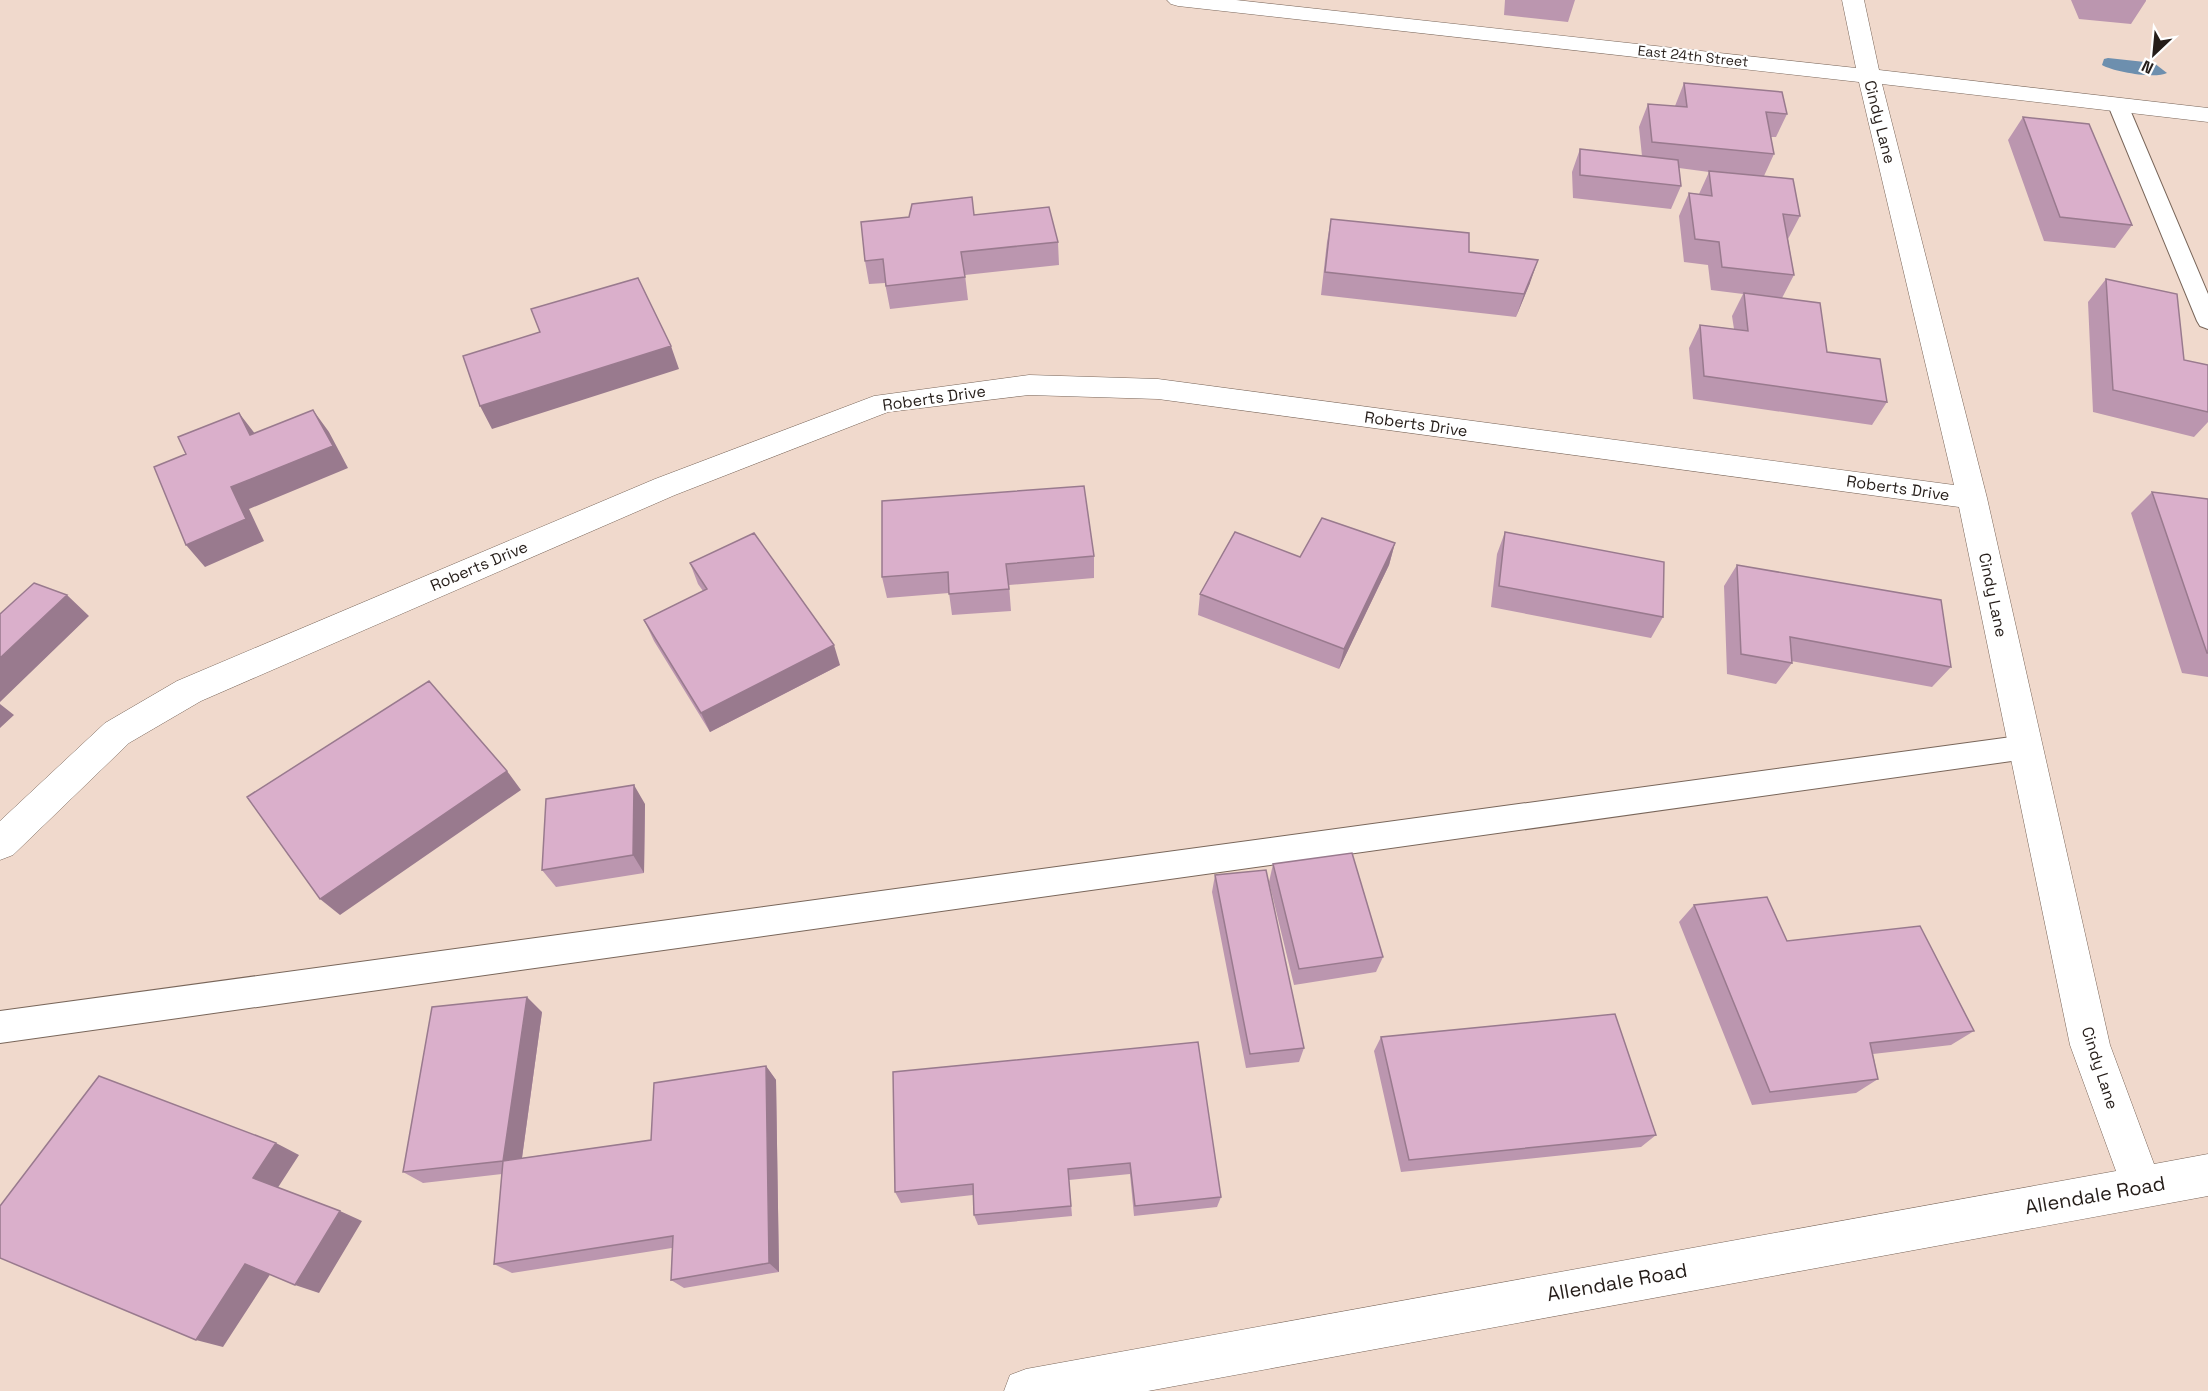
<svg xmlns="http://www.w3.org/2000/svg" width="2208" height="1391" viewBox="0 0 2208 1391" font-family="'Space Grotesk',sans-serif">
	<style>
		.water { fill: #6d8fae }
		.lines { fill: none; stroke-linecap: round; stroke-linejoin: round }
		.lane-casing { stroke: #79665a; stroke-width: 2 }
		.street-casing { stroke: #79665a; stroke-width: 1 }
		.lane { fill: #fff; fill-rule: evenodd }
		.street { fill: #fff; fill-rule: evenodd }
		.wall { fill: #bb96af }
		.shaded-wall { fill: #997a8e }
		.building { fill: #daafcb; stroke: #997a8e; stroke-width: 1.5 }
		.labels { text-anchor: middle; dominant-baseline: central; stroke-width: 4.5; stroke-linejoin: round; paint-order: stroke }
		.far-street-label { font-size: 14px; fill: #251d19; stroke: #fff }
		.street-label { font-size: 16px; fill: #251d19; stroke: #fff }
		.near-street-label { font-size: 20px; fill: #251d19; stroke: #fff }
	</style>
	<rect width="100%" height="100%" fill="#f0d9cc"/>
	<path class="water" d="M2108,58L2154,63L2167,73C2155,79 2114,72 2102,65L2104,59Z"/>
	<g class="lines">
		<g class="lane-casing">
			<path id="lane" d="M2118,99L2125,101L2128,105L2208,294V329L2200,326L2197,321L2108,105L2111,101Z
				M2026,735L2036,738L2041,747L2036,756L2026,759L0,1043V1011Z"/>
		</g>
		<g class="street-casing">
			<path id="street" d="M1167,0H1236L1856,68L1842,0H1864L1879,70L2208,108V122L1882,84L1987,498L2110,1045L2154,1164L2208,1154V1196L1148,1391H1004L1010,1375L1026,1369L2116,1171L2070,1045L1959,507L1158,399L1029,395L888,412L675,495L201,701L129,743L13,855L0,860V821L105,723L177,681L655,479L874,396L1029,375L1158,379L1954,485L1859,82L1178,6L1171,4Z"/>
		</g>
		<use href="#lane" class="lane"/>
		<use href="#street" class="street"/>
	</g>
	<path class="wall" d="M1505,0H1575L1568,22L1504,15Z
		M2071,0H2146V1L2131,24L2079,19Z
		M1684,83L1787,114L1776,137H1771L1774,154L1764,176L1800,216L1788,239L1794,275L1782,298L1827,352L1887,402L1872,425L1693,399L1689,348L1700,325L1734,329L1732,316L1743,294L1711,290L1708,265L1684,262L1679,216L1689,193L1699,194L1709,172L1679,168L1681,186L1671,209L1573,198L1572,172L1580,149L1642,156L1639,127L1648,104L1675,106Z
		M2023,117L2132,225L2115,248L2044,241L2008,140Z
		M1331,219L1469,252L1530,283L1516,317L1321,295L1327,242Z
		M1058,242L1059,265L965,275L968,300L890,309L885,283L869,284L865,261Z
		M2106,279L2184,360L2208,365V422L2194,437L2093,412L2088,302Z
		M2152,492L2208,499V677L2182,673L2131,513Z
		M882,501L1094,556V578L1009,585L1011,611L952,615L949,593L887,598L882,577Z
		M1505,532L1663,617L1651,638L1491,607L1497,554Z
		M1395,543L1389,565L1339,669L1198,615L1200,594L1300,557Z
		M690,563L840,665L710,732L654,641L644,620L703,591L698,584Z
		M1737,565L1951,667L1932,687L1791,661L1792,663L1776,684L1727,674L1724,586Z
		M645,804L644,873L556,887L542,870Z
		M1273,864L1383,957L1376,972L1294,985L1269,882Z
		M1215,875L1304,1048L1299,1062L1246,1068L1212,892Z
		M1694,905L1974,1031L1951,1045L1873,1054L1878,1079L1856,1093L1752,1105L1679,922Z
		M542,1012L522,1158L651,1140L766,1066L776,1080L779,1272L684,1288L671,1280L672,1248L512,1273L494,1264L502,1174L423,1183L403,1172Z
		M1381,1037L1656,1135L1641,1147L1401,1172L1374,1051Z
		M893,1072L1221,1197L1217,1207L1134,1216L1130,1174L1069,1180L1072,1216L978,1225L974,1215L973,1195L901,1203L895,1192Z"/>
	<path class="shaded-wall" d="M1538,260L1530,283L1516,317L1524,294Z
		M671,346L679,369L492,429L480,406Z
		M313,410L329,432L348,468L249,509L264,541L205,567L186,545L231,487Z
		M239,413L256,435H250Z
		M1395,543L1389,565L1339,669L1344,649Z
		M67,595L89,616L0,702V658Z
		M834,645L840,665L710,732L701,713Z
		M0,704L14,715L0,728Z
		M507,771L521,790L340,915L320,899Z
		M634,785L645,804L644,873L633,855Z
		M527,997L542,1012L520,1172L503,1161Z
		M766,1066L776,1080L779,1272L769,1263Z
		M276,1143L299,1155L277,1189L253,1178Z
		M340,1211L362,1221L319,1293L295,1285Z
		M245,1264L271,1273L223,1347L196,1340Z"/>
	<path class="building" d="M1684,83L1782,92L1787,114L1766,112L1774,154L1652,142L1648,104L1687,107Z
		M2023,117L2089,124L2132,225L2060,217Z
		M1580,149L1678,160L1681,186L1580,175Z
		M1709,171L1793,179L1800,216L1783,214L1794,275L1722,267L1719,242L1695,239L1689,193L1712,196Z
		M972,197L974,215L1049,207L1058,242L961,252L965,277L886,286L883,259L865,261L861,222L909,217L912,204Z
		M1331,219L1469,233V252L1538,260L1524,294L1325,272Z
		M638,278L671,346L480,406L463,356L540,332L531,309Z
		M2106,279L2177,294L2184,360L2208,365V412L2113,390Z
		M1744,293L1820,303L1827,352L1880,359L1887,402L1704,376L1700,325L1748,331Z
		M313,410L333,446L231,487L246,519L186,545L154,467L186,454L178,437L239,413L250,435Z
		M1084,486L1094,556L1006,564L1009,589L949,594L948,572L882,577V501Z
		M2152,492L2208,499V653H2207Z
		M1322,518L1395,543L1344,649L1200,594L1235,532L1300,557Z
		M1505,532L1664,562L1663,617L1499,586Z
		M754,533L834,645L701,713L644,620L707,589L690,563Z
		M1737,565L1941,600L1951,667L1790,637L1792,663L1741,654Z
		M34,583L67,595L0,658V614Z
		M429,681L507,771L320,899L247,797Z
		M634,785L633,855L542,870L546,799Z
		M1352,853L1383,957L1299,969L1273,864Z
		M1266,870L1304,1048L1250,1054L1215,875Z
		M1767,897L1787,941L1920,926L1974,1031L1870,1043L1878,1079L1770,1092L1694,905Z
		M527,997L503,1161L403,1172L432,1007Z
		M1615,1014L1656,1135L1409,1160L1381,1037Z
		M1198,1042L1221,1197L1135,1206L1130,1163L1068,1169L1071,1206L974,1215L973,1184L895,1192L893,1072Z
		M766,1066L769,1263L671,1280L673,1236L494,1264L503,1161L651,1140L654,1083Z
		M99,1076L276,1143L253,1178L340,1211L295,1285L245,1264L196,1340L0,1258V1206Z"/>
	<g class="labels">
		<g class="far-street-label">
			<text transform="translate(1693 56) rotate(6)">East 24th Street</text>
		</g>
		<g class="street-label">
			<text transform="translate(1880 122) rotate(76)">Cindy Lane</text>
			<text transform="translate(934 398) rotate(-8)">Roberts Drive</text>
			<text transform="translate(1416 424) rotate(8)">Roberts Drive</text>
			<text transform="translate(1898 488) rotate(8)">Roberts Drive</text>
			<text transform="translate(479 566) rotate(-23)">Roberts Drive</text>
			<text transform="translate(1993 595) rotate(78)">Cindy Lane</text>
			<text transform="translate(2100 1068) rotate(72)">Cindy Lane</text>
		</g>
		<g class="near-street-label">
			<text transform="translate(2095 1195) rotate(-10)">Allendale Road</text>
			<text transform="translate(1617 1282) rotate(-10)">Allendale Road</text>
		</g>
	</g>
	<g transform="translate(2154 54) rotate(206)" stroke="#ffffff" stroke-width="4.5" paint-order="stroke">
	<path d="M0-4.5L10 22L0 15L-10 22Z" fill="#251d19"/>
	<text y="-9" font-size="16" font-weight="bold" text-anchor="middle" fill="#251d19">N</text>
	</g>
</svg>
